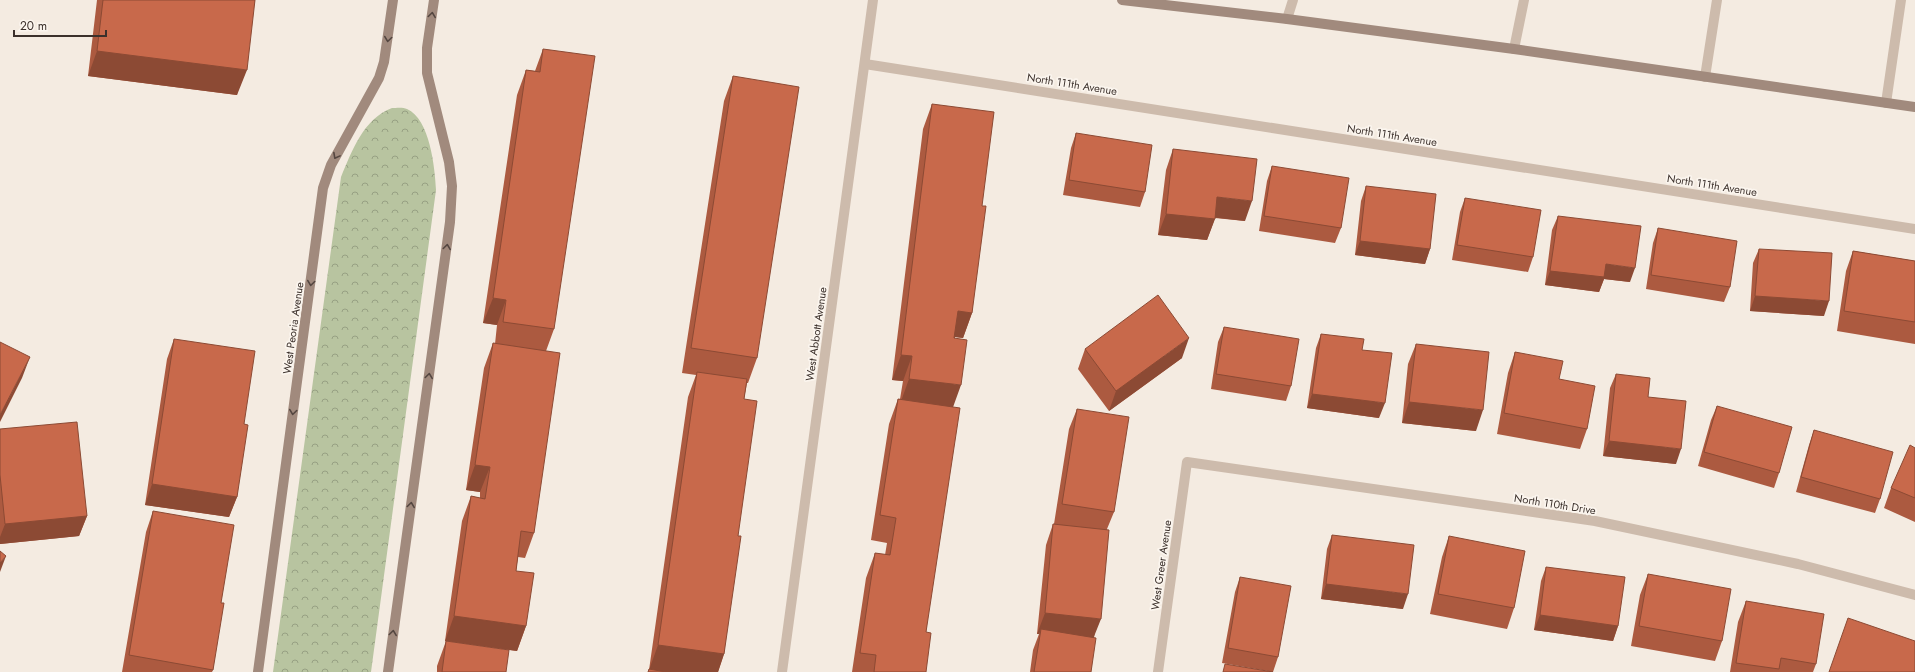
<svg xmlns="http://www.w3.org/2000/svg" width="1915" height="672" viewBox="0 0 1915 672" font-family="Jost,sans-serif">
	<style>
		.park { fill: url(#park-crowns) }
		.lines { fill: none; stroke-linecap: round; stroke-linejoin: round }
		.lane { stroke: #cdbbac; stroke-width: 10 }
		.street { stroke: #cdbbac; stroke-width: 10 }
		.secondary { stroke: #a18a7d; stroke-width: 10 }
		.wall { fill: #ac5a40 }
		.shaded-wall { fill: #8c4a34 }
		.building { fill: #c8694b; stroke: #8c4a34 }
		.oneway { stroke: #544640 }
		.labels { text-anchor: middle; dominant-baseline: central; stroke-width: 3.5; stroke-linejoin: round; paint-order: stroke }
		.street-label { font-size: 11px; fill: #3b302b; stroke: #fbf5ee }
	</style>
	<defs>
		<pattern id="park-crowns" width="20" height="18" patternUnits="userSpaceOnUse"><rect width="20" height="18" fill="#b8c4a0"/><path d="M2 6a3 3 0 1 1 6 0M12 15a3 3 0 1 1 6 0" fill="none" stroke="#97a083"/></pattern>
	</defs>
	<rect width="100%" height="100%" fill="#f4ebe1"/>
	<path class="park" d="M392,108C396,108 403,107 407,109C430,119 435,168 436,190L371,672H273L341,177C352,151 363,119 392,108Z"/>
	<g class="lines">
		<path class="lane" d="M1287,19L1293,0
			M1705,77L1717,0"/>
		<path class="street" d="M1514,49L1524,0
			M865,64L1915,229
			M1886,103L1901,0
			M782,672L873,0
			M1158,672L1187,462L1595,521L1798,564L1915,595"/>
		<path class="secondary" d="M1122,0L1287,19L1514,49L1915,107
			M258,672L323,188L331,165L379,78L384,62L393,0
			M388,672L450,222L452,186L449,162L427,73V48L434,0"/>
	</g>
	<path class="wall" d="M97,0H255L237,95L88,76Z
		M543,49L554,329L546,351L534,533L525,558L518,557L516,571L526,626L517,651L445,641L462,521L471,496L480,498V492L466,490L484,368L493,343L495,344L497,325L483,323L517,95L526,70L535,71Z
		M733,76L757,358L748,383H747L744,399L738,536L724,654L718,672H648L649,669V670L688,397L696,375L682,373L724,101Z
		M932,104L982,206L972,313L963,338L955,337L953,407L926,632V672H852L866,578L875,553L885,555L887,543L871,540L889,424L898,399H900L903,381L892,380L923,129Z
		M1076,133L1145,192L1140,207L1063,195L1071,148Z
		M1173,149L1245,221L1215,218L1207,240L1158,235L1166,170Z
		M1272,166L1341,228L1335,243L1259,231L1267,181Z
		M1366,186L1430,249L1425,264L1355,255L1361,201Z
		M1465,198L1533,257L1528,272L1452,260L1460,212Z
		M1558,216L1630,282L1604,279L1599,292L1545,285L1552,230Z
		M1658,228L1730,287L1724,302L1646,289L1653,243Z
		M1759,249L1824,316L1750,311L1753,263Z
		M1853,251L1915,261V344L1837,331L1846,271Z
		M1224,327L1291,386L1286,401L1211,389L1218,342Z
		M1321,334L1362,350L1379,418L1307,408L1316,348Z
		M174,339L244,424L237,497L229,517L145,505L167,359Z
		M1416,344L1476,431L1402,423L1408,364Z
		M1085,349L1182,358L1109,411L1078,369Z
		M1515,352L1559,379L1587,429L1580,449L1497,434L1508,373Z
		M1616,374L1676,464L1603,456L1610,388Z
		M1717,406L1779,473L1774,488L1698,466L1711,420Z
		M1077,409L1114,512L1107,529L1094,638L1091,672H1030L1033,650L1039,634H1037L1046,545L1053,524L1060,525L1054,524L1069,429Z
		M0,429L87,516L79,536L0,544Z
		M1814,430L1880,499L1875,513L1796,492L1809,445Z
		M1915,448V522L1884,508L1891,488Z
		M153,511L221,603L213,670L212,672H122L146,532Z
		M1332,535L1403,609L1321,599L1327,549Z
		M1449,536L1514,608L1507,629L1430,614L1442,557Z
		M1546,567L1618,626L1613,641L1534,630L1541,581Z
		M1648,574L1722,641L1715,661L1631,646L1640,595Z
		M1240,577L1278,657L1273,672L1222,663L1235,592Z
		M1746,601L1816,664L1813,672H1730L1738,622Z
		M446,641L506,672H437V666Z"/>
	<path class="shaded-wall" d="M97,51L247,70L237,95L88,76Z
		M1217,197L1252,201L1245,221L1210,217Z
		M1166,214L1215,219L1207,240L1158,235Z
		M1360,241L1430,249L1425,264L1355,255Z
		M1606,264L1635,268L1630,282L1604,279L1599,292L1545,285L1550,271Z
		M1755,296L1829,301L1824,316L1750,311Z
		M493,298L506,300L497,325L483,323Z
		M958,311L972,313L963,338L948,336Z
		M1189,338L1182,358L1109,411L1116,391Z
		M901,355L912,356L903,381L892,380Z
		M30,357L22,378L0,422V415Z
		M909,379L961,385L952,410L900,404Z
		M1312,394L1385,403L1379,418L1307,408Z
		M1409,402L1483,410L1476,431L1402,423Z
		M1609,441L1681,449L1676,464L1603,456Z
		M475,465L490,467L480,492L466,490Z
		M152,484L237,497L229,517L145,505Z
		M87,516L79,536L0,544V537L5,524Z
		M6,556L0,572V563Z
		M1326,584L1408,594L1403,609L1321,599Z
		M1045,613L1101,619L1093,639L1041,629L1039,634H1037Z
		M1540,615L1618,626L1613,641L1534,630Z
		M454,616L526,626L517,651L445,641Z
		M658,645L724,654L718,672H666L649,670Z"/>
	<path class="building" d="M103,0H255L247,70L97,51Z
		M543,49L595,56L554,329L503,322L506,300L493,298L526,70L540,72Z
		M733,76L799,87L757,358L691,348Z
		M932,104L994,112L982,206H986L972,313L958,311L954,338L967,340L961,385L909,379L912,356L901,355Z
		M1076,133L1152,145L1145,192L1069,180Z
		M1173,149L1257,159L1252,201L1217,197L1215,219L1166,214Z
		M1272,166L1349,178L1341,228L1264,216Z
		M1366,186L1436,194L1430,249L1360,241Z
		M1465,198L1541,210L1533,257L1457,245Z
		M1558,216L1641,226L1635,268L1606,264L1604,277L1550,271Z
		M1658,228L1737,241L1730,287L1651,275Z
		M1759,249L1832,253L1829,301L1755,296Z
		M1853,251L1915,261V322L1844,311Z
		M1158,295L1189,338L1116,391L1085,349Z
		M1224,327L1299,339L1291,386L1216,374Z
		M1321,334L1364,339L1362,350L1392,353L1385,403L1312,394Z
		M174,339L255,351L244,424L248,425L237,497L152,484Z
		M0,342L30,357L0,415Z
		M493,343L560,353L534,533L521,531L516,571L534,573L526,626L454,616L471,496L485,499L490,467L475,465Z
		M1416,344L1489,352L1483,410L1409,402Z
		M1515,352L1563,361L1559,379L1595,386L1587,429L1504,413Z
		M697,372L747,379L744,399L757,401L738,536H741L724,654L658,645Z
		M1616,374L1650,378L1648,397L1686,401L1681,449L1609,441Z
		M898,399L960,408L926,632L931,633L926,672H874L876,655L860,653L875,553L890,555L896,518L880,515Z
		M1717,406L1792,427L1779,473L1704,452Z
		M1077,409L1129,417L1114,512L1062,504Z
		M77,422L87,516L5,524L0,475V429Z
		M1814,430L1893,452L1880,499L1801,477Z
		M1910,445L1915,448V498L1891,488Z
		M153,511L234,525L221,603H224L213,670L129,655Z
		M1053,524L1109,530L1101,619L1045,613Z
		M1332,535L1414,545L1408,594L1326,584Z
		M1449,536L1525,551L1514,608L1438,594Z
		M0,551L6,556L0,563Z
		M1546,567L1625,577L1618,626L1540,615Z
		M1648,574L1731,589L1722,641L1639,626Z
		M1240,577L1291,586L1278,657L1228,648Z
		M1746,601L1824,614L1816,664L1781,658L1779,669L1736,663Z
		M1848,618L1915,641V672H1829Z
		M1041,629L1096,638L1091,672H1034Z
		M446,641L509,650L506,672H442Z
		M1225,664L1273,672H1223Z
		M649,669L666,672H648Z"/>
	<defs><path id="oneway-chevron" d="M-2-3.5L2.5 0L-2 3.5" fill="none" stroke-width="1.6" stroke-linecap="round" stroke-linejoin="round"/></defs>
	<g class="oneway">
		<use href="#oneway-chevron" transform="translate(432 15) rotate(-82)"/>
		<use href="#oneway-chevron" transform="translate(388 39) rotate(98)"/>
		<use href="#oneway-chevron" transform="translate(336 156) rotate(118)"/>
		<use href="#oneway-chevron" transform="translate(447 247) rotate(-82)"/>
		<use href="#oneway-chevron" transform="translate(311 283) rotate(98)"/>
		<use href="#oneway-chevron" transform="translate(429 376) rotate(-82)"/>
		<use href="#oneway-chevron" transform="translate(293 412) rotate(98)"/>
		<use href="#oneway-chevron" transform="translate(411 505) rotate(-82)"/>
		<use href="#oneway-chevron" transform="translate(393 633) rotate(-82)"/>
	</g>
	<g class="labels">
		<g class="street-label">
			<text transform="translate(1072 84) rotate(9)">North 111th Avenue</text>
			<text transform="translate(1392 135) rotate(9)">North 111th Avenue</text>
			<text transform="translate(1712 185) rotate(9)">North 111th Avenue</text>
			<text transform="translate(293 328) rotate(-82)">West Peoria Avenue</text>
			<text transform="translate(816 334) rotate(-82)">West Abbott Avenue</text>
			<text transform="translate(1555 504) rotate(9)">North 110th Drive</text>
			<text transform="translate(1161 565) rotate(-82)">West Greer Avenue</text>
		</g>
	</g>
	<path d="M14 30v6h92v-6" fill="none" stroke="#3b302b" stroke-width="2"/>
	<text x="20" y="30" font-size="12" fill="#3b302b" stroke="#fbf5ee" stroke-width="3" paint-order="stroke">20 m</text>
</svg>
